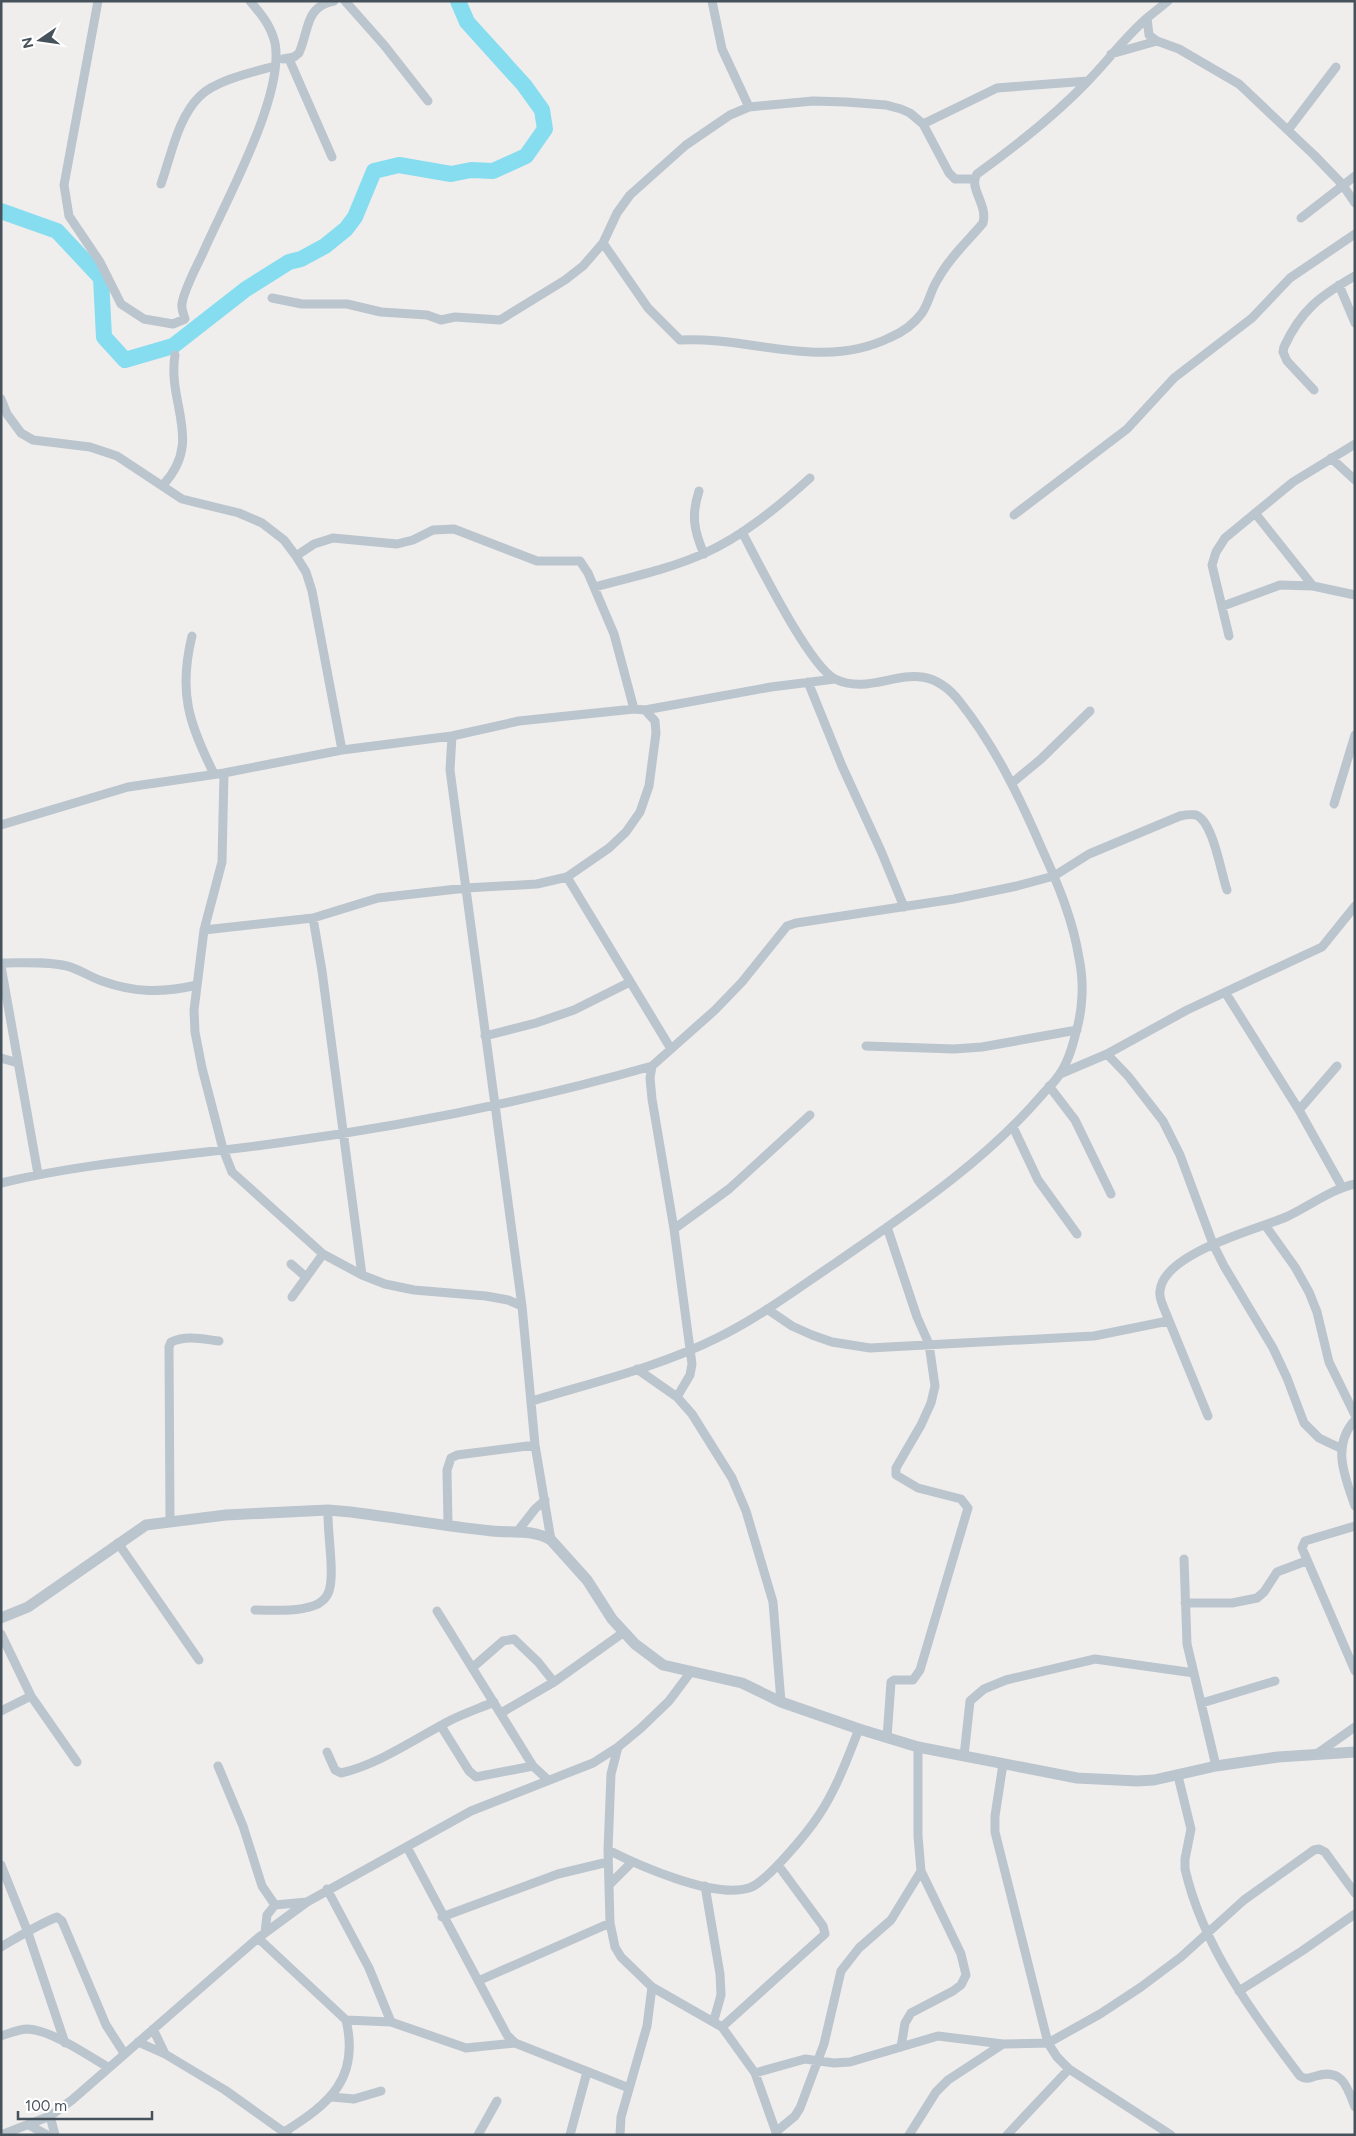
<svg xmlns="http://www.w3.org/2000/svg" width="1356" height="2136" viewBox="0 0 1356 2136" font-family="Figtree,sans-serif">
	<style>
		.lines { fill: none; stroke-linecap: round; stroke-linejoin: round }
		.river { stroke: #85ddef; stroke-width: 16 }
		.minor { stroke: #bbc5cd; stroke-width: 9 }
		.tertiary { stroke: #bbc5cd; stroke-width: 11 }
	</style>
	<rect width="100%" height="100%" fill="#f0eded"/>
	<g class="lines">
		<path class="river" d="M1,211L57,231L101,278L104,337L125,360L173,346L246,289L289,262L301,259L325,246L346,229L355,217L374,171L399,165L451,174L471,170L493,171L526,156L545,129L542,110L524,85L467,22L458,1"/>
		<path class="minor" d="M98,1L64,185L69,216L100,262L121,304L144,319L173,324L185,319C184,315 181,309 182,304C183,294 197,265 202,255C224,204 285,96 275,43C271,26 262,15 250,1
			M345,1L384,45L428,101
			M712,1L722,49L749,107
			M1168,1L1147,18L1149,35L1157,41L1179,49L1239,84L1314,155L1342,184L1355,203
			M1111,54L1157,41
			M283,59L294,57L299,53C309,31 305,6 334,1
			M289,59L332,157
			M923,124L997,88L1088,81
			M1288,130L1336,67
			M161,184C171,156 178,117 200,96C216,80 254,72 275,66
			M1301,218L1355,176
			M603,243L648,308L680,340C750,336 821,371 889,338C901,333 914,324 922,313C929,303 931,289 938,279C949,258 968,241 983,223C988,204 968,188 977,174C1016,146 1053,117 1086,83C1107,62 1124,38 1147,18
			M1339,285L1355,323
			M272,298L302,304H347L381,312L427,315L441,320L455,317L500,320L565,280L583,266L603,243L617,213L630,195L686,145L730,115L749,107L813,101L846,102L886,105L901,109L910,113L923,124L949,173L955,179H974
			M1314,390L1287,361L1283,352L1284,347C1301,310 1320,296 1355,276
			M1,399L7,414L21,433L33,440L90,447L117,456L182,499L239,513L262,523L284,540L296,556L306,572L312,591L342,750
			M1331,458L1355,480
			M163,485C204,441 167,404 175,355
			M699,491C691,515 694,531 704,554
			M1255,513L1313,586
			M1014,515L1127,429L1174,378L1252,318L1290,278L1355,234
			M296,556L314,544L333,538L397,544L413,540L433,530L454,529L537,561H580L588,573L614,634L634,709
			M595,587C631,577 670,569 705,553C743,536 779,506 810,478
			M1223,606L1280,585L1313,586L1355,595
			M192,636C178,693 189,723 214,774
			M1229,636L1212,565L1216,552L1225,538L1293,482L1355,444
			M808,682L842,766L881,851L904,907
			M645,710L771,687L835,679
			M452,736L450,770L522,1306L535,1445L551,1540
			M224,773L222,862L204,930L194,1010L195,1032L202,1068L223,1149L232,1172L323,1254L362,1275L385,1284L414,1290L486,1296L508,1300L522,1306
			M1012,783L1041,759L1090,711
			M1334,804L1355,735
			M1,825L128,787L224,773L342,750L452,736L519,721L634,709L645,710L655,721L656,733L649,786L640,812L626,832L609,848L567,877L537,884L466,888L378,898L313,918L204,930
			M567,877L671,1049
			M313,918L322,971L362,1275
			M1,963C23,963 45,961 67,966C79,969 90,977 102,981C135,993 163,993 197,985
			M1,966L38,1174
			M1225,992L1299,1110L1342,1187
			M485,1036L536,1023L574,1010L630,982
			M866,1046L954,1049L982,1047L1077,1030
			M1107,1054L1128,1076L1163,1121L1180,1155L1213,1244L1224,1266L1273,1348L1287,1378L1304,1423L1319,1438L1340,1448
			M1,1058L18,1063
			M1060,1074L1107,1054L1187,1010L1322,947L1355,906
			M1049,1086L1075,1120L1111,1194
			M1299,1110L1337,1066
			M1013,1127L1038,1180L1077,1234
			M1,1183C93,1161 185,1156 278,1143C405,1126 529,1101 652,1066
			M1265,1225L1295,1267L1309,1292L1317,1312L1329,1362L1355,1415
			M674,1229L729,1189L810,1115
			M291,1264L306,1277
			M292,1297L323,1254
			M767,1309L792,1326L812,1335L832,1342L870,1348L1094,1336L1168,1321
			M637,1369L677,1397L692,1414L732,1478L746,1511L773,1602L781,1702
			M677,1397L690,1375L692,1364L674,1229L652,1099L650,1078L652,1066L715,1010L742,982L787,926L796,923L954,899L1017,886L1054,876L1089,854L1180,816C1185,815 1191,814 1196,815C1213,821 1221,873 1227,890
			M532,1401C594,1382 659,1367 717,1338C760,1317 798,1288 837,1262C909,1212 984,1162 1041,1096C1047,1089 1054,1083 1059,1075C1067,1064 1073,1045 1076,1032C1083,1009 1084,981 1079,958C1073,920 1058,884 1042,849C1020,798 995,746 960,702C918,648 879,700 835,679C809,666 758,562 742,532
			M1208,1416L1163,1306C1161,1301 1159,1296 1160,1291C1163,1253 1256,1230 1286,1217C1308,1207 1331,1189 1355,1184
			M1355,1420C1331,1446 1345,1477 1355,1506
			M170,1521L169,1347L171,1342C187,1335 202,1339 219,1341
			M448,1524L447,1470L451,1458L457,1455L535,1445
			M1355,1526L1305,1541L1302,1548L1355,1671
			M517,1532L535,1509L545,1500
			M118,1543L199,1660
			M1184,1559L1187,1644L1216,1766
			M1185,1603H1232L1257,1598L1264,1592L1277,1572L1306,1561
			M255,1610C273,1610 295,1612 313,1606C320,1604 327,1598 329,1591C335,1573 327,1532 328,1510
			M437,1611L533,1766L548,1780
			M1,1634L31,1696L77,1762
			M472,1668L503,1641L514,1639L538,1662L554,1682
			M1202,1703L1275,1681
			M1,1711L31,1696
			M501,1713L554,1682L624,1632
			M441,1726L469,1771L476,1777L533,1766
			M887,1738L891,1682L894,1680H913L920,1670L968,1508L961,1499L918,1488L896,1475V1468L921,1425L931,1403L935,1386L929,1344L917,1317L887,1227
			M618,1747L611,1774L608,1850L610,1923L615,1947L621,1957L652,1987L722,2027L755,2073L777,2135
			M327,1752L335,1770L341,1773C380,1764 416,1738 451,1720C465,1713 480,1708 494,1702
			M1318,1753L1355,1727
			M964,1756L970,1701L984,1689L1006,1680L1095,1659L1194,1673
			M1003,1764L995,1816V1832L1048,2043L1057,2057L1069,2069L1171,2135
			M218,1766L243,1826L262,1886L275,1905
			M1178,1776L1191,1829L1185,1859V1869C1203,1947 1253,2014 1300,2076C1306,2080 1309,2078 1316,2076C1342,2068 1347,2086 1355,2107
			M407,1847L507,2035L515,2043L629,2088
			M608,1850C640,1866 714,1899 749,1888C766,1883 808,1832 819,1815C836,1790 848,1757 859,1729
			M1,1865L27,1930L65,2043
			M609,1885L632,1862
			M705,1886L720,1974L721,1995L714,2020
			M327,1889L369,1968L391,2022
			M442,1917L558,1874L608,1862
			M265,1933L267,1915L275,1905L307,1902
			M258,1938L346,2020C360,2079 329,2104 284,2132
			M1,1947C20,1936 37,1925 57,1917L62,1921L106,2025L124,2053
			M478,1981L610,1923
			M1239,1991L1302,1951L1355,1914
			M346,2020L391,2022L466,2048L515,2043
			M722,2027L825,1934L823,1926L778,1865
			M153,2029L165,2054
			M1,2036C10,2033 19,2029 28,2029C51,2030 89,2056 109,2068
			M138,2042L165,2054L225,2090L288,2135
			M901,2047L905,2023L911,2013L953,1991L961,1985L966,1975L961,1954L921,1871L918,1836V1747
			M755,2073L805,2059L834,2063L850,2062L938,2036L1003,2044L1048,2043L1100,2014L1141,1987L1181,1957L1244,1900L1314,1850L1319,1849L1325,1852L1355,1893
			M332,2097L354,2099L381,2091
			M50,2116L55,2135
			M29,2125L47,2135
			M777,2131L795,2116L800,2108L824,2044L841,1971L859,1948L891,1920L921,1871
			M1,2135L50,2116L72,2100L258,1938L307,1902L471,1811L593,1763L618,1747L641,1728L669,1701L690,1673
			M478,2135L497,2101
			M570,2135L587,2072
			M620,2135L621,2117L647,2026L652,1987
			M909,2135L936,2092L948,2080L1003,2044
			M1007,2135L1069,2069"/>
		<path class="tertiary" d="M1,1618L28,1607L146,1525L226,1515L328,1510L351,1512C398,1518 445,1526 492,1531C512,1533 533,1529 551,1540L587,1580L612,1619L635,1644L663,1665L742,1683L781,1702L859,1729L918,1747L1077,1778L1137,1781L1154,1780L1216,1766L1278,1757L1355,1752"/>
	</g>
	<rect width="1356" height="2136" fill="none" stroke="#45525b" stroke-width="5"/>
	<g transform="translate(40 40) rotate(257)" stroke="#ffffff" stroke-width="4" paint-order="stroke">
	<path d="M0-4L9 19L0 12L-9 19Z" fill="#45525b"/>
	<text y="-8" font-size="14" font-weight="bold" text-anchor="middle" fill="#45525b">N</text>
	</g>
	<path d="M18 2111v8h134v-8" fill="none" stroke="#45525b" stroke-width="2.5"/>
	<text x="25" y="2111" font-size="15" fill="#45525b" stroke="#ffffff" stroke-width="4" paint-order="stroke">100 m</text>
</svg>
